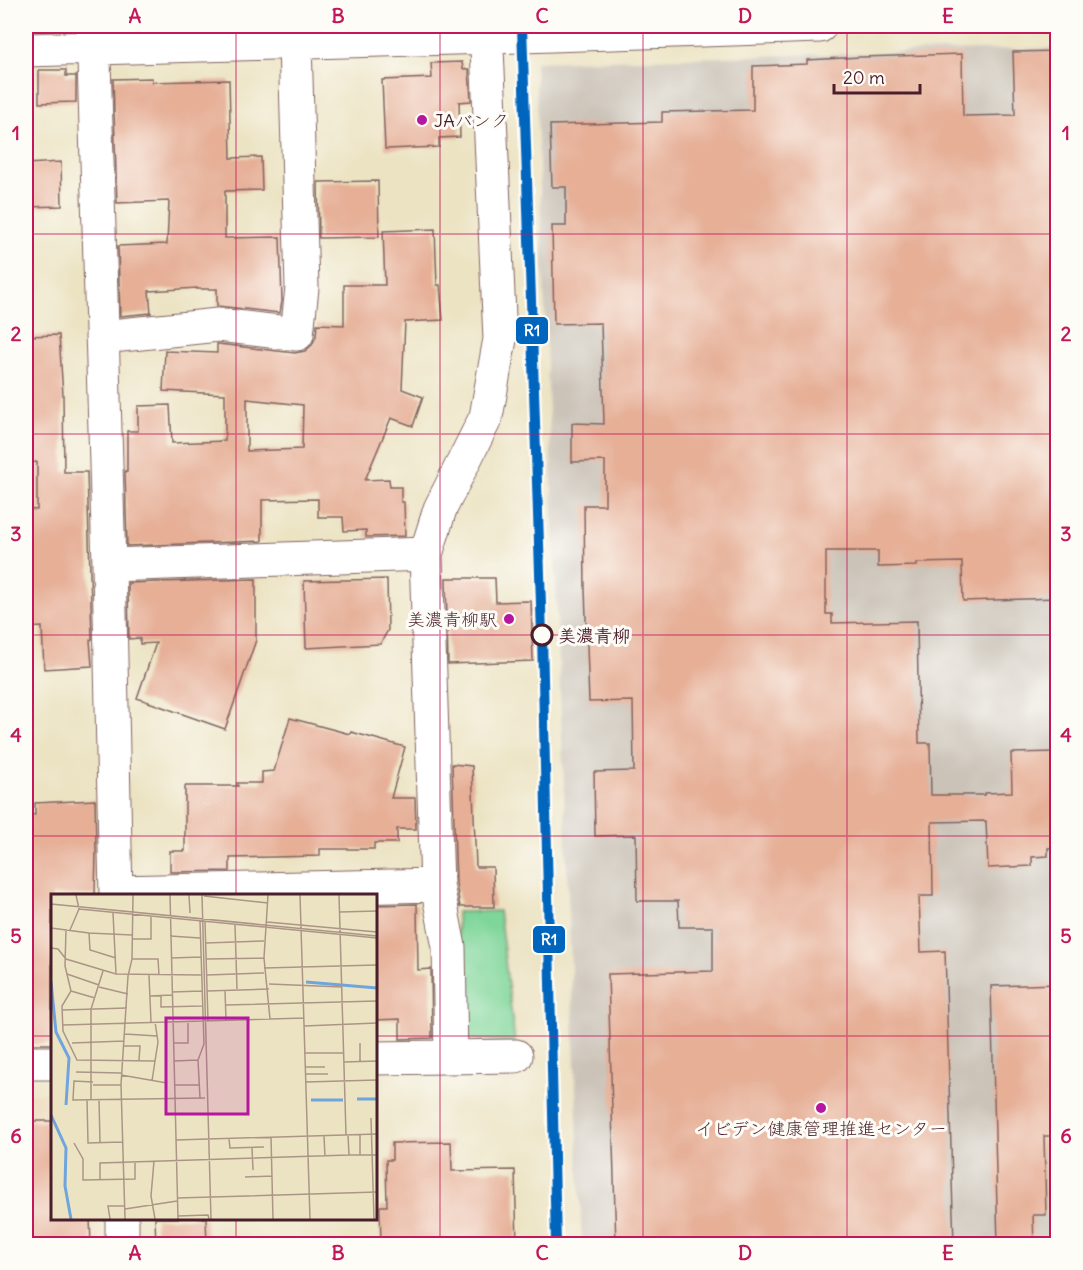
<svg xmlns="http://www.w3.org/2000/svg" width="1083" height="1270" viewBox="0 0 1083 1270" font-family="Delius,'Klee One',sans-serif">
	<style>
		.built { fill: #ecd8ba }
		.industrial { fill: #cbc3b8 }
		.green { fill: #7fd69a; stroke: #647a62; stroke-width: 1.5 }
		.building { fill: #e6af96; fill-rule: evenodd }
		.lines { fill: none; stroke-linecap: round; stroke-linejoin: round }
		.minor-casing { stroke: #836460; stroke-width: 35 }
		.minor { stroke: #fff; stroke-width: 33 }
		.rail-1-casing { stroke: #fdfcf7; stroke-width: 15 }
		.rail-1 { stroke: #0065bd; stroke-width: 10 }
		.grid { fill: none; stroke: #c2185b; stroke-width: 1.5; stroke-opacity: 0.55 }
		.poi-dot { fill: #b5179e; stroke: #fdfcf7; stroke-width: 2 }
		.stop-dot { fill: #fdfcf7; stroke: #4a1f2b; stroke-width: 3 }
		.labels { text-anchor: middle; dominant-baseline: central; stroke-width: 6; stroke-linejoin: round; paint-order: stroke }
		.poi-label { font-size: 18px; fill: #4a1f2b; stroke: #fdfcf7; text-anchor: start }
		.stop-label { font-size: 18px; font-weight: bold; fill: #4a1f2b; stroke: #fdfcf7; text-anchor: start }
		.inset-river { fill: none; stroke: #6fa5dc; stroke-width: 3 }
		.inset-road { fill: none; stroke: #ab9586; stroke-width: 1.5 }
		.view { fill: #b5179e; fill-opacity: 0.15; stroke: #b5179e; stroke-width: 3 }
		.inset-edge { fill: none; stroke: #4a1f2b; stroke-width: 3 }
		.line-badge { stroke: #fdfcf7; stroke-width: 2 }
		.badge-label { font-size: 16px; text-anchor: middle; font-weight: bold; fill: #fff }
		.neatline { fill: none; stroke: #c2185b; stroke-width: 2 }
		.grid-label { font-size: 20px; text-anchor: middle; font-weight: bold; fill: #c2185b }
	</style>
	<rect width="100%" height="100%" fill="#fdfcf7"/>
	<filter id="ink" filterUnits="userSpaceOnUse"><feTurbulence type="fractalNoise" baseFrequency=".0167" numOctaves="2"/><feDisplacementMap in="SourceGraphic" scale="12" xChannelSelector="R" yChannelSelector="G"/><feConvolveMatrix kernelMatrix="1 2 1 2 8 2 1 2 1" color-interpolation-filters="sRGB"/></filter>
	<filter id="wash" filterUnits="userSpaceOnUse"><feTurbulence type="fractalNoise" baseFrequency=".008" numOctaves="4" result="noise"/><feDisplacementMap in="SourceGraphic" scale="24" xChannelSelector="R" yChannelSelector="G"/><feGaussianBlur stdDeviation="1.35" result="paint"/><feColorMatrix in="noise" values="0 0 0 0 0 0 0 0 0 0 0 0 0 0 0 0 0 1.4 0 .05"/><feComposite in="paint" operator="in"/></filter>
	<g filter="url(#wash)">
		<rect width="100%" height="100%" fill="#ece3c3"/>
		<path class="built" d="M52,1092V1218H100V1244H26V1094Z"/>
		<path class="industrial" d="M1057,48V1244H582L535,62Z"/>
		<path class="green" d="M499,911L515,1043L459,1038L457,912Z"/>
		<g id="blocks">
			<path class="building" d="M1058,51V598L963,601L962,562L917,563V566L878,567V551H826V614H832V623L917,621L919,743H930L931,795H985V793L1012,792L1011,753L1058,752V847L1048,848V856L1032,857V866L988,868L986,821L932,822L933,896H919L921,952L945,951L954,1245H616L608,974L713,971V927H679L678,901H637L636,835L595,836L594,772L634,771L633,701L589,702L585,589L584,505H605V461L572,462V423L604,424L601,323L554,324L552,226H566V187H552L550,125L662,122V112L753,110V66L807,64V60L861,57L962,54L963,116L1015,115L1013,52Z
				M462,62L463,69H469L471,101L459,102L460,137L439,138V147L385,149L382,80L432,78L431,63Z
				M39,70H66V76H76V102L39,103Z
				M152,78V82L229,80L231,158L261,157L262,190L225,191V238L280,237L282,301L280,313L217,306V289H197V288L149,291L151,313L120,316L118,246L167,244L169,201L117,203L113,79Z
				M61,162L62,206L26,207V164Z
				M378,181L379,237L319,238L318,182Z
				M435,229L437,285H440L443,320L405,322L402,389L423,397L413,426L391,418L365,480L389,479L390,487H401V502H404L405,536L366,537V530L344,531L343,517H318V499L262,500V541L127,546L125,471H127V431H138V406L170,405L172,443L225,441V394L163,391L165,351L217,353V344H218L295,353L305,351L312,345L316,336L317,324L344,325V285H385L383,231ZM247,399L303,405L302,449L247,451Z
				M59,335L63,395L64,472H87L92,639L90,640L92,666L44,669L42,627L26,628V509L37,510V462L26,463V336Z
				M446,578H495L496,602L531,601L533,661L448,664Z
				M256,579V640L225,729L137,698L156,643L140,644V638L129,639L128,583Z
				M387,579L388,630L380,644L306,648L304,581Z
				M290,718L350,734L351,732L405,747L391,798H415L416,829H397V843H374V849H320V856L230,858V871L170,872V851H185V786H238L237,783H262V772L274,771Z
				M452,764L472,766L476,867H493L494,907H460L456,883Z
				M95,800L96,852L95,895H52V1044H26V814L35,815V803Z
				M417,904L418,970L431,969L432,1038L400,1039V1019L375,1020V905Z
				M1058,984V1136H1044L1046,1215H1033L1034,1245H998L991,986Z
				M26,1121H52V1218H90L91,1245H26Z
				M451,1142L452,1171L515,1170L517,1245H381L380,1206H387L386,1160H392V1143Z
				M155,1218H206L207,1245H156Z"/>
		</g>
	</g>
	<g filter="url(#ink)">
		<use href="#blocks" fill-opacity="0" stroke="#836460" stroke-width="1.5"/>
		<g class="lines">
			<g class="minor-casing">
				<path id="minor" d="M93,26L109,565L116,895
					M26,50L522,36L820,26
					M102,337L218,325L297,334L302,288L295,43
					M109,565L426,554
					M116,892L437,885
					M451,1057L449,947L437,885L426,554L440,509L486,417L500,339L486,26
					M375,1058L516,1056
					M26,1063H52
					M122,1218V1244"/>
			</g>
			<use href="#minor" class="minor"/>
			<g class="rail-1-casing">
				<path id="rail-1" d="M522,26L542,635L556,1244"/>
			</g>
			<use href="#rail-1" class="rail-1"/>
		</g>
	</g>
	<path class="grid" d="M236,26V895M440,26V1244M643,26V1244M847,26V1244M26,234H1058M26,434H1058M26,635H1058M26,836H1058M26,1036H52M375,1036H1058M236,1218V1244"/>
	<g class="poi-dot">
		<circle cx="422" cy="120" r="6"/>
		<circle cx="509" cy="619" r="6"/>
		<circle cx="821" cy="1108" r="6"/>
	</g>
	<circle class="stop-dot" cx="542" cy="635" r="10"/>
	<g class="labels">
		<g class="poi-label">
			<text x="434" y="120">JAバンク</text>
			<text x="497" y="619" text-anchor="end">美濃青柳駅</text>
			<text x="821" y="1128" text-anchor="middle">イビデン健康管理推進センター</text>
		</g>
		<g class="stop-label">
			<text x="558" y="635">美濃青柳</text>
		</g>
	</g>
	<g transform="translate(51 894)">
		<rect width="326" height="326" fill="#ece3c3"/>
		<path class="inset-river" d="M0,88L5,138L18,164L15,211M255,88L326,94M306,205H326M260,206H292M0,221L15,254L14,292L20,325"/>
		<path class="inset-road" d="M119,1L127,325M138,1L139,19M151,1L160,325M217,1L213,64L219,125M249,1L259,325M288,1L295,241M153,2L217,9M0,10L326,42M28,15L326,44M289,18L326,17M62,19L65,80M149,27L153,150L147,166L149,204M154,28L157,127M216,28L326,38M184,31L186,95M0,34L38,39M15,35L14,72L20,97L11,112L12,137L26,166L104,167L107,148L104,128M19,36L28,15L25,1M119,42L149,44M81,45H100V23M155,49L213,47M0,54L7,55L15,65L65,80L150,81M65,64L39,56L38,39L81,41M120,64L150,63M81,65H107L108,81M155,65L213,64M213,74L326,71M16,80L48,91M98,81L100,128M156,81L213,79M218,90L291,93M48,93L77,100M174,96L175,126M20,97L44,104M156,97L218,95M121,98L151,97M110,101V113L151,112M99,102L121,101M175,111L326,107M11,116L76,114M12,131L253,124M253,132L326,129M74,140L106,142M21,149L73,147M123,149H137V127M309,149V168M73,152H89L88,166M254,159H293M123,167L147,166M293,168L326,167M254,173H274M25,178L70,179M255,180H277M70,181L116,189M101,187L104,167M42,188L23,187L22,206L154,204M255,188L326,186M42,191H70M124,191H148M36,205L37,249L71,248M40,205V115L52,77M48,205L49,249M320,224L323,325M309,241V261M273,242L274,263M220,243L222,325M178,245L179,254L213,253M125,246L326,240M23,249L32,265V286L84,285V268M201,254L202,276M298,261H326M103,267L100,302L104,325M194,283L221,282M49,286V269L298,261L297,241M126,304L326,298M74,315L126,307M127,322L157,321L158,325M59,325L57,312H74M74,325L70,191L77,82L81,65L82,1"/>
		<path class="view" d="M115,124H197V220H115Z"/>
		<rect width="326" height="326" class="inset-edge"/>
	</g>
	<g class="line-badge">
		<rect x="515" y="316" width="34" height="29" rx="6" fill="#0065bd"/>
		<rect x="532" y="925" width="34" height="29" rx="6" fill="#0065bd"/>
	</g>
	<g class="badge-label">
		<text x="532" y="336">R1</text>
		<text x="549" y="945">R1</text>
	</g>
	<rect width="1083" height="1270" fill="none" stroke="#fdfcf7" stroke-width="66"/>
	<path d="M834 84v9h86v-9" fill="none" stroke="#4a1f2b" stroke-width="3"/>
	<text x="843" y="84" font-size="18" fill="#4a1f2b" stroke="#fdfcf7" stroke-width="4.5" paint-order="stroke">20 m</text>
	<rect x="33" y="33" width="1017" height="1204" class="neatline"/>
	<g class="grid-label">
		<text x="135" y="23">A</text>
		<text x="338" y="23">B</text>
		<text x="542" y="23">C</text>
		<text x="745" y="23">D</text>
		<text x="948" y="23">E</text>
		<text x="16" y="140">1</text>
		<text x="1066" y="140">1</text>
		<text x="16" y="341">2</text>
		<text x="1066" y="341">2</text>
		<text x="16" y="541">3</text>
		<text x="1066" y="541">3</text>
		<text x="16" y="742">4</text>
		<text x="1066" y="742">4</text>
		<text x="16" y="943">5</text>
		<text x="1066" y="943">5</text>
		<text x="16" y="1143">6</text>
		<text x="1066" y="1143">6</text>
		<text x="135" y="1260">A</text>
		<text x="338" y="1260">B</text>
		<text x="542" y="1260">C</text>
		<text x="745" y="1260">D</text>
		<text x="948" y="1260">E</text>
	</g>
</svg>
